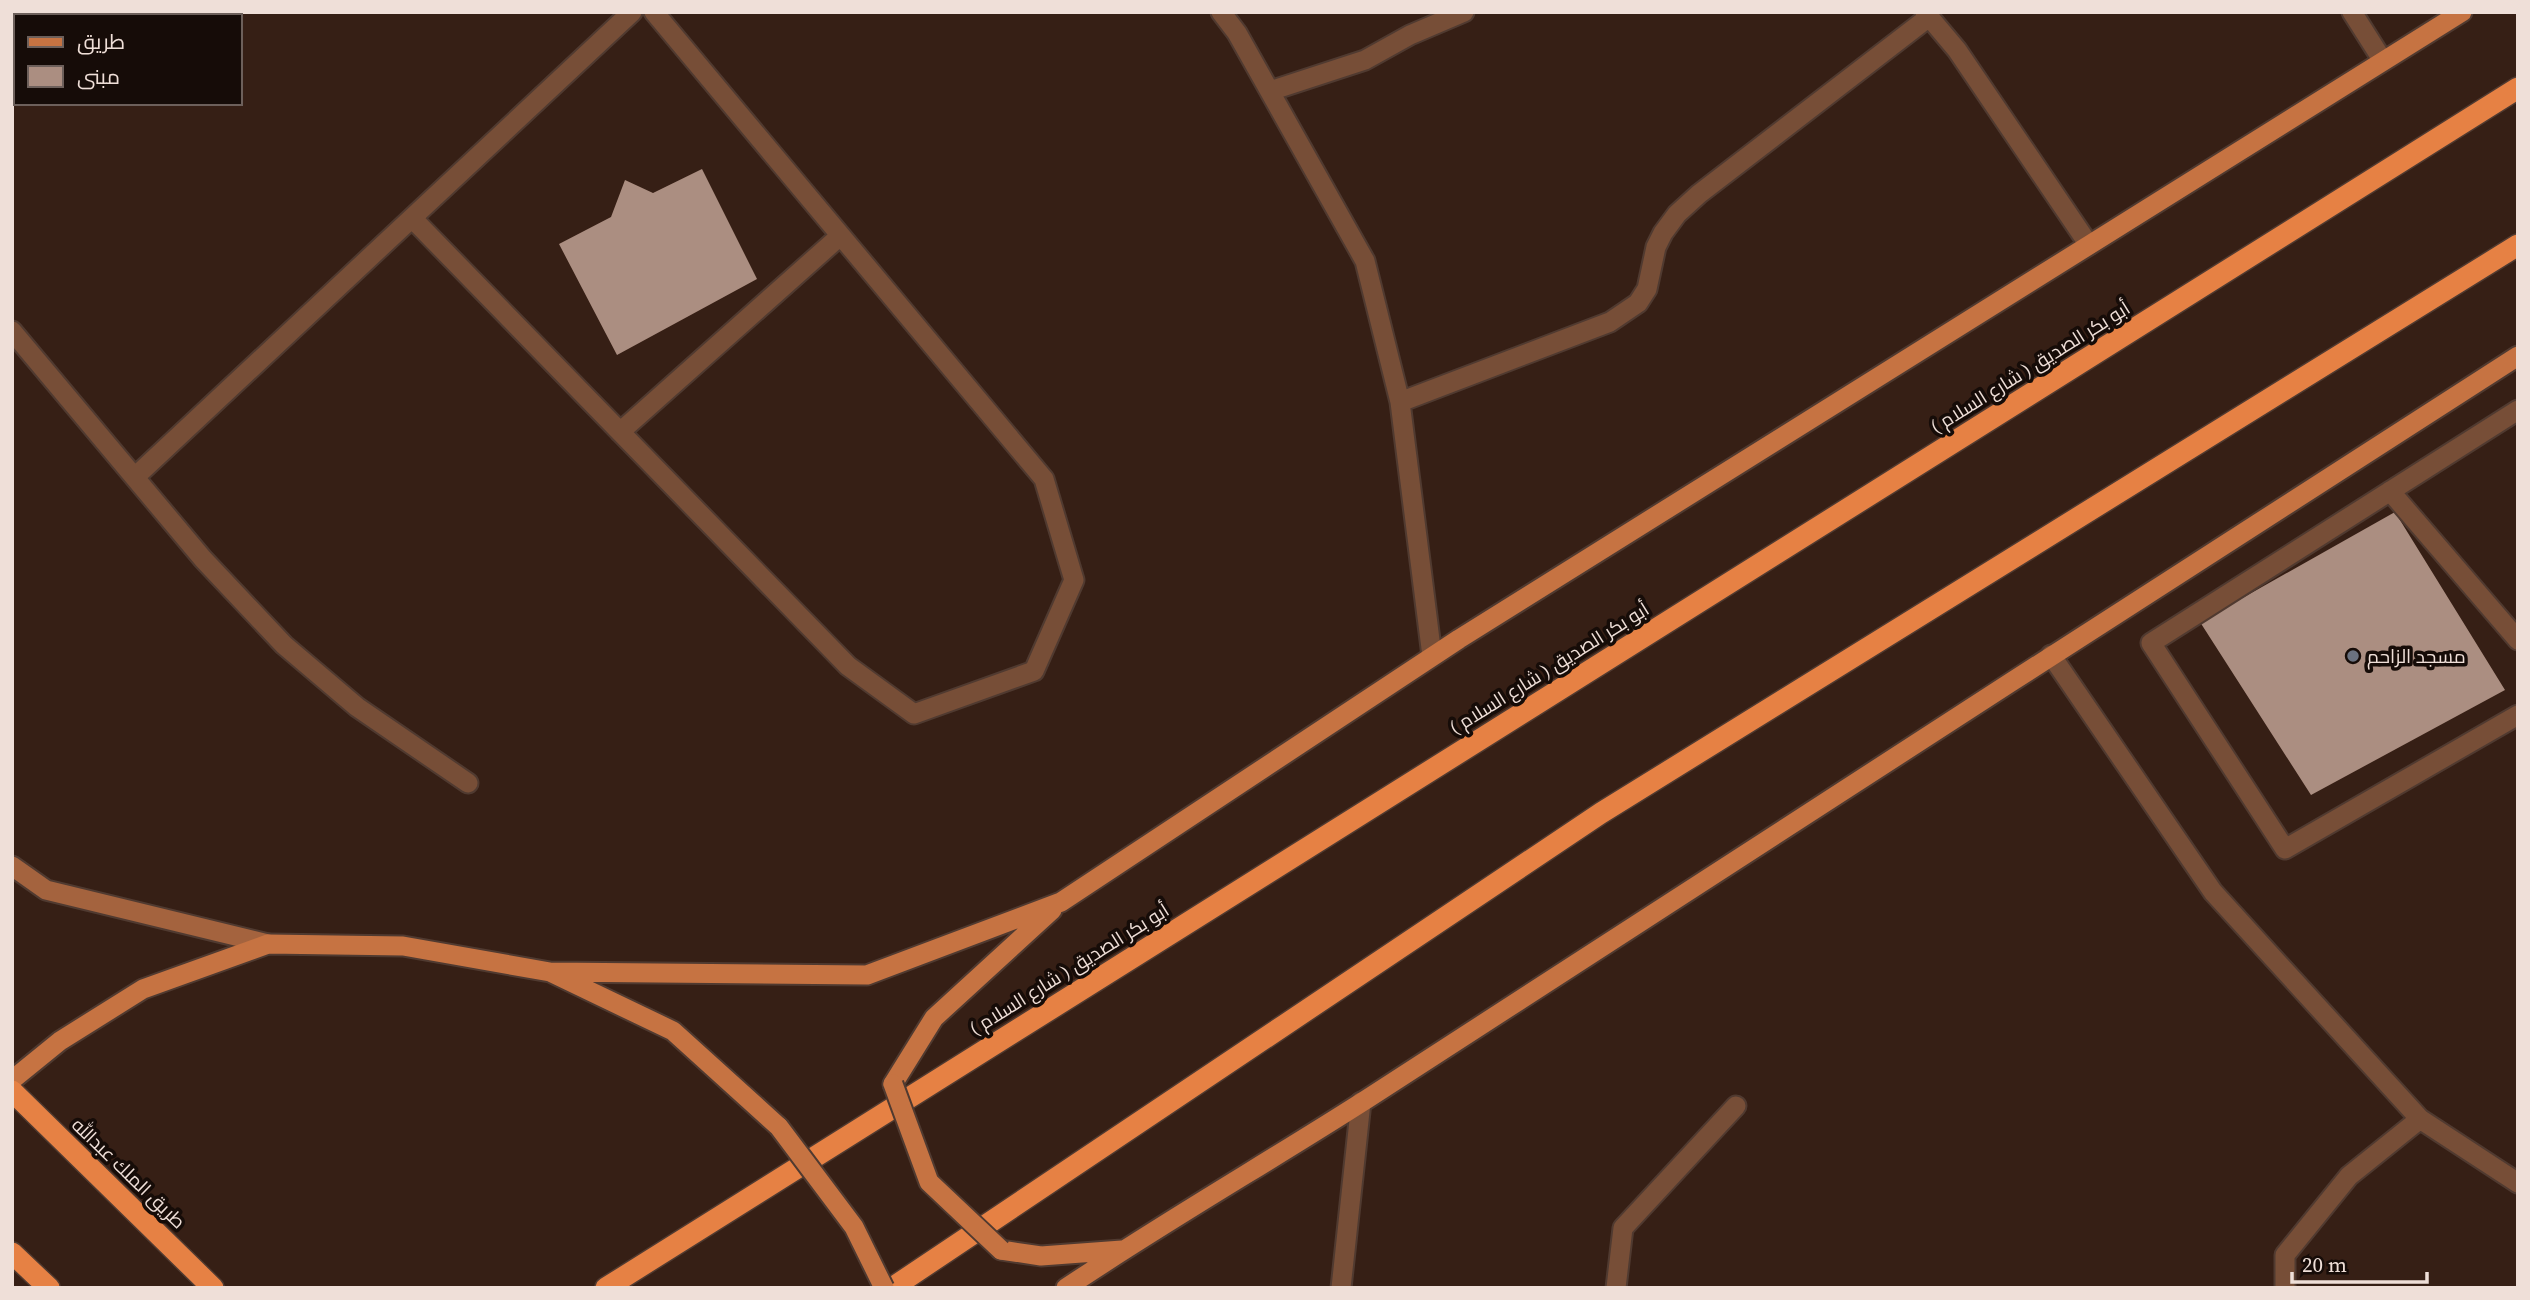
<svg xmlns="http://www.w3.org/2000/svg" width="2530" height="1300" viewBox="0 0 2530 1300" font-family="'Source Serif 4',Cairo,serif">
	<style>
		.building { fill: #ab8e81 }
		.lines { fill: none; stroke-linecap: round; stroke-linejoin: round }
		.minor-casing { stroke: #503a30; stroke-width: 23 }
		.secondary-casing { stroke: #503a30; stroke-width: 23 }
		.primary-casing { stroke: #503a30; stroke-width: 23 }
		.motorway-casing { stroke: #503a30; stroke-width: 24 }
		.minor { stroke: #774e37; stroke-width: 19 }
		.secondary { stroke: #a4633e; stroke-width: 19 }
		.primary { stroke: #c67342; stroke-width: 19 }
		.motorway { stroke: #e68144; stroke-width: 21 }
		.primary-bridge-casing { stroke: #503a30; stroke-width: 23; stroke-linecap: butt }
		.primary-bridge { stroke: #c67342; stroke-width: 19 }
		.worship-dot { fill: #6b7280; stroke: #160c08; stroke-width: 2.5 }
		.labels { text-anchor: middle; dominant-baseline: central; stroke-width: 7; stroke-linejoin: round; paint-order: stroke }
		.street-label { font-size: 19px; fill: #efdfd8; stroke: #160c08 }
		.poi-label { font-size: 19px; fill: #efdfd8; stroke: #160c08; text-anchor: start }
	</style>
	<rect width="100%" height="100%" fill="#361f15"/>
	<path class="building" d="M702,169L757,279L617,355L559,244L611,217L625,180L653,193Z
		M2395,512L2505,690L2311,795L2200,622Z"/>
	<g class="lines">
		<g class="minor-casing">
			<path id="minor" d="M1221,12L1237,33L1365,261L1400,402L1432,656
				M1925,12L1957,50L2089,245
				M2352,12L2383,61
				M92,16L96,12
				M1270,91L1365,60L1410,35L1464,12
				M12,92L16,89
				M412,218L848,666L914,714L1034,671L1074,580L1044,479L654,12
				M12,331L203,559L284,645L357,707L468,783
				M1400,402L1610,322L1638,303L1647,289L1656,247L1663,233L1677,214L1699,194L1929,17
				M2518,410L2151,643L2285,849L2518,715
				M620,432L840,236
				M135,477L632,12
				M2390,491L2518,640
				M2051,655L2213,892L2420,1119L2518,1183
				M1341,1288L1361,1102
				M1616,1288L1623,1228L1736,1106
				M2285,1288V1255L2349,1176L2420,1119"/>
		</g>
		<g class="secondary-casing">
			<path id="secondary" d="M12,866L46,890L268,944"/>
		</g>
		<g class="primary-casing">
			<path id="primary" d="M550,972L867,975L1061,902L1459,639L2462,12
				M12,1080L60,1041L143,989L268,944L403,946L550,972L673,1031L779,1127
				M893,1084L934,1018L1052,910
				M1001,1250L1041,1256L1122,1250
				M1066,1288C1164,1222 1267,1163 1367,1099C1751,851 2133,602 2518,356"/>
		</g>
		<g class="motorway-casing">
			<path id="motorway" d="M12,1091L213,1288
				M12,1253L49,1288
				M606,1288L2518,88
				M892,1288L1601,813L2518,245"/>
		</g>
		<use href="#minor" class="minor"/>
		<use href="#secondary" class="secondary"/>
		<use href="#primary" class="primary"/>
		<use href="#motorway" class="motorway"/>
		<g class="primary-bridge-casing">
			<path id="primary-bridge" d="M893,1084L929,1182L1001,1250
				M779,1127L854,1227L884,1288"/>
		</g>
		<use href="#primary-bridge" class="primary-bridge"/>
	</g>
	<circle class="worship-dot" cx="2353" cy="656" r="7"/>
	<g class="labels">
		<g class="street-label">
			<text transform="translate(2030 367) rotate(-32)">( شارع السلام ) أبو بكر الصديق</text>
			<text transform="translate(1549 668) rotate(-32)">( شارع السلام ) أبو بكر الصديق</text>
			<text transform="translate(1069 969) rotate(-32)">( شارع السلام ) أبو بكر الصديق</text>
			<text transform="translate(129 1173) rotate(44)">طريق الملك عبدالله</text>
		</g>
		<g class="poi-label">
			<text x="2367" y="656">مسجد الزاحم</text>
		</g>
	</g>
	<rect width="2530" height="1300" fill="none" stroke="#efdfd8" stroke-width="28"/>
	<rect x="14" y="14" width="228" height="91" fill="#160c08" stroke="#6d605b" stroke-width="2"/>
	<rect x="28" y="37" width="35" height="10" fill="#c67342" stroke="#6d605b" stroke-width="2"/>
	<text x="77" y="49" font-size="21" fill="#efdfd8">طريق</text>
	<rect x="28" y="66" width="35" height="21" fill="#ab8e81" stroke="#6d605b" stroke-width="2"/>
	<text x="77" y="84" font-size="21" fill="#efdfd8">مبنى</text>
	<path d="M2292 1272v10h135v-10" fill="none" stroke="#efdfd8" stroke-width="3.5"/>
	<text x="2302" y="1272" font-size="21" fill="#efdfd8" stroke="#160c08" stroke-width="5" paint-order="stroke">20 m</text>
</svg>
